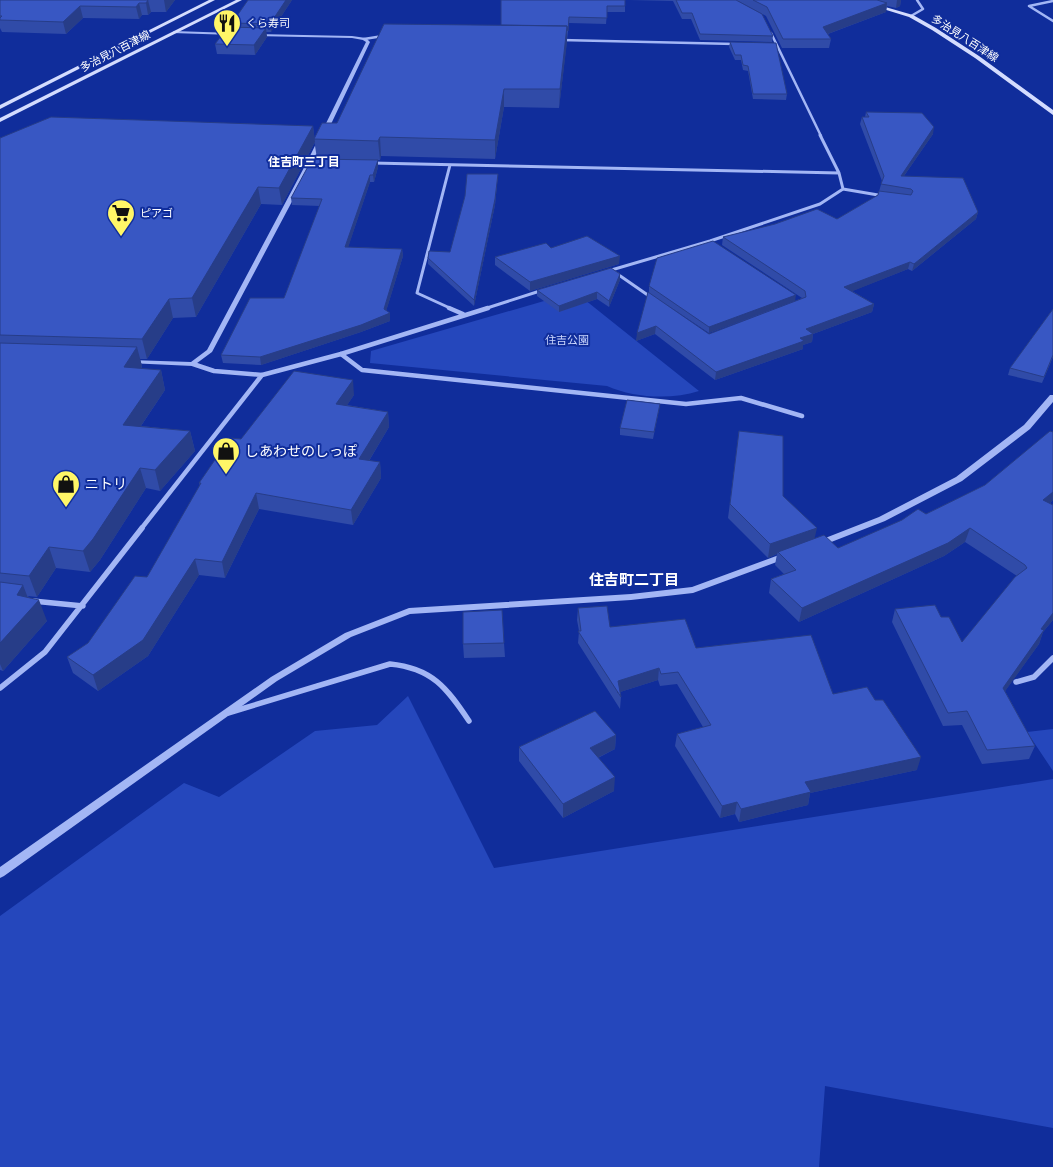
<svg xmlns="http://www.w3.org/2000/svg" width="1053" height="1167" viewBox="0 0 1053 1167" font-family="Arial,'Noto Sans JP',sans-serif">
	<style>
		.green { fill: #2547bc }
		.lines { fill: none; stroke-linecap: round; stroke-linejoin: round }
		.minor-far3 { stroke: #a3b6f5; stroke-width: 2.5 }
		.minor-far2 { stroke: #a3b6f5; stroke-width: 3 }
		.minor-far1 { stroke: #a3b6f5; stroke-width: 4.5 }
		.minor { stroke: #a3b6f5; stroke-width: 5.5 }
		.tertiary { fill: #a3b6f5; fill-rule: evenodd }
		.secondary { fill: #d4dcfe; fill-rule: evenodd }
		.wall { fill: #304ba8 }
		.shaded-wall { fill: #273d88 }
		.building { fill: #3857c3; stroke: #273d88 }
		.labels { text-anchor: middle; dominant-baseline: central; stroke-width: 4; stroke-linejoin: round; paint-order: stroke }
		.far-poi-label { font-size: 11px; fill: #fff; stroke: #102d9b; text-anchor: start }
		.far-street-label { font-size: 11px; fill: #fff; stroke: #102d9b }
		.far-park-label { font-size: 11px; fill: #ccd7fe; stroke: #102d9b }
		.far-neighbourhood-label { font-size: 12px; font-weight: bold; fill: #fff; stroke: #102d9b }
		.poi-label { font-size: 14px; fill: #fff; stroke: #102d9b; text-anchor: start }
		.neighbourhood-label { font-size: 15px; font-weight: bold; fill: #fff; stroke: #102d9b }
	</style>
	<rect width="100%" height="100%" fill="#102d9b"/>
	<path class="green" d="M575,292L699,391C671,400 634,398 607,386L370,363L371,351Z
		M408,696L494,868L1053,779V1128L825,1086L819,1167H0V916L184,783L219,797L315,731L377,725Z
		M1053,729V771L1027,732Z"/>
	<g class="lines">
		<path class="minor-far3" d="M1053,1L1029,6L1053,21
			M911,16L923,9L917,0
			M771,33L821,136
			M364,39L383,36
			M561,40L735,44"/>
		<path class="minor-far2" d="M372,163L839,173
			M450,165L417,293L452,309
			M843,189L884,196
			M608,271L710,241L820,204L843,189L839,173L820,135
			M616,273L652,298
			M484,309L543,290"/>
		<path class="minor-far1" d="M449,308L463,314
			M341,354L362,370L686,404L741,398L802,416
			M193,364L214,371L262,375L341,354L488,308
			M141,529L262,375"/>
		<path class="minor" d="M33,601L83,606
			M1016,682L1034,677L1053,658
			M0,688L45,652L142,528
			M228,713L390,664C432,668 447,688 469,721"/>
		<path class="tertiary" d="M174,31L233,33L235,34L233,35L172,33Z
			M256,34L352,36L366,38L370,42L313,162L212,352L193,366L128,363V361L130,360L191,362L207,350L307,162L366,42L363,40L352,38L254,36Z
			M1050,395H1053V402L1030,429L962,481L885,521L821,546H815L814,544L815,542L879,517L956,477L1024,425Z
			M787,552L791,555L790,557L693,593L631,600L410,614L351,637L277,681L4,876L0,878V867L271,677L345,633L409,608L631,594L692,587Z"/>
		<path class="secondary" d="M209,0H215L0,109V105Z
			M236,0H242L0,122V118Z
			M854,0H861L913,15L936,28L979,56L1053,110V115L975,58L932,30L909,17Z"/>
	</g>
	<path class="wall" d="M0,0H175L166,12H151L148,15H142L139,19L83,18L66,34L2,32L0,28Z
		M292,0L271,32H266L267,37L255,55L217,54L215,44L232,27V23Z
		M625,0V12H607L606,24L569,23L559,108L504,107L495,159L381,156L380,160H378V167L374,182H370L348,247L402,249L403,256L386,311L390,321L361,332L261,365L223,363L221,355L284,298L320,206L292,205L291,198L317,159L314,139L337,123L501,25Z
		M629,0H901L900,6L896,8L887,6L886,12L828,34L831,39L829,48H782L766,16L738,1L773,36L772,42L700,40L691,19H682L673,1Z
		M730,42L787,94L786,100L753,99L748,71L743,70L741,60H735L729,47Z
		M866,112L933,134L904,176L978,212L976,219L912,271L908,269L852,291L874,304L872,312L813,334L812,342L803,345V349L715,380L655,334L636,341L648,292L709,334L774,309L709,333L649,293V286L795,301L802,298L722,245L723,237L837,219L878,195L882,181L860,124L862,117H865Z
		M313,126L315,142L282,205L261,204L196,317L173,318L147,359H140L142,366L141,369L161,370L165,390L141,426L190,431L195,451L160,491L146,488L100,560L90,572L56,568L37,597L28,596L47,621L3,671L0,670V138Z
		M498,174L495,205L474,306L428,264V258L450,252Z
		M551,248L619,264L530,291L495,265V257Z
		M620,274V280L609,307L597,299L559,312L537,296V290Z
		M1053,309V357L1042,383L1008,375L1010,368Z
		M354,395L347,405L388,412L389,427L369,461L380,462L381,478L353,525L259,509L225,578L199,575L148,656L98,691L73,673L67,657L88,643L147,577L200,486L199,483L241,439Z
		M660,404L653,439L620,435V428Z
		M739,431L783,496L814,539L838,548L926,514L985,485L1053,432V500L1050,503L1053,505V620L1043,632L1039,644L1005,691L1035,746L1029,759L982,764L962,725L943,726L892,622L895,609L941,617L962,642L1017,576L965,542L944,556L799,622L769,593L771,579L784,574L775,565L777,554L768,558L728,518Z
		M578,608L610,627L696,648L833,694L917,770L810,793L808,805L739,822L735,814L720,818L675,746L677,734L703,727L677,684L660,686L658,680L620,692L621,697L620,709L578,643L579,631L577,620Z
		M504,643L505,657L464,658L463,644Z
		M616,735L615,749L598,758L614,791L563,818L519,761V747Z"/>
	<path class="shaded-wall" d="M148,0L151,12L148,15L146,3Z
		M164,0H175L166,12Z
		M286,0H292L271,32L270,24Z
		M897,0H901L900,6L896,8Z
		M139,3L142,15L139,19L136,7Z
		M887,3L886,12L822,36L823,27Z
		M80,6L83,18L66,34L63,22Z
		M567,26V43L559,108L560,89Z
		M266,28L267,37L255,55L254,45Z
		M504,89V107L495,159V140Z
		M313,126L315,142L282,205L279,188Z
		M934,127L933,134L899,183L901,176Z
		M380,137L381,156L380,160L378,141Z
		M378,160V167L374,182L373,175Z
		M498,174L495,205L474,306V300Z
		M370,175V182L346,254L345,247Z
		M258,187L261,204L196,317L192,298Z
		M978,212L976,219L912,271L914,264Z
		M402,249L403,256L385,315L390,313V321L361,332L261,365L260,357L384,309Z
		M620,256L619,264L530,291V282Z
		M910,262L908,269L843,295L844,287Z
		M620,274V280L609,307V301Z
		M597,292V299L559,312V306Z
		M796,295L795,301L709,333V327Z
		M169,299L173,318L147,359L142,339Z
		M874,304L872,312L813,334L812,342L803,345V349L715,380L716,372L800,338L806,329Z
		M656,326L655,334L636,341L637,333Z
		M137,347L142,366L129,387L124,367Z
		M161,370L165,390L128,445L123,425Z
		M353,380L354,395L338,419L336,404Z
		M388,412L389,427L361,474L359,459Z
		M190,431L195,451L160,491L155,470Z
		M380,462L381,478L353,525L351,510Z
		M140,468L146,488L100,560L90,572L83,551Z
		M1053,492V500L1038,514L1043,500Z
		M256,493L259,509L225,578L222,562Z
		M817,528L814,541L778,552L777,554L768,558L770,544Z
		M970,528L965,542L944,556L799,622L802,608Z
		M49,547L56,568L37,597L29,576Z
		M195,559L199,575L148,656L98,691L93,675Z
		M23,585L31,606L39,600L47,621L3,671L0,664V643L17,595Z
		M1053,613V620L1043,632L1039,644L998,701L1003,688L1041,629Z
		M659,668L658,680L617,693L618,681Z
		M616,735L615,749L589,762L590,748Z
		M921,757L917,770L810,793L808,805L739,822L741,809L805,782Z
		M615,777L614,791L563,818V804Z
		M737,802L735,814L720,818L722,806Z"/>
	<path class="building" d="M0,0H148L146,3H139L136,7L80,6L63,22L0,20V18L2,16H0Z
		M248,0H286L270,24L232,23Z
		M501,0H625V6H607V18L569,17L568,31L567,26L501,25Z
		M676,0H736L762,14L773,36L700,34L692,13H682Z
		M753,0H877L887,3L823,27L831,39H783L767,7Z
		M384,24L567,26L560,89H504L495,140L380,137L378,141L314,139L322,123H337Z
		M228,27L266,28L254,45L215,44Z
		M730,42L776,43L787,94H753L748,66L743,65L741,55H735Z
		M866,112L922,113L934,127L901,176L963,178L978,212L914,264L910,262L844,287L874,304L806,329L813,334L800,338L804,341L716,372L656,326L637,333L648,292L709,334L806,297L805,291L723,237L775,224L817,209L837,219L878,195L879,191L911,195L913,191L911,189L881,184L884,176L862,117H869Z
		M51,117L313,126L279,188L258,187L192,298L169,299L142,339L0,335V138Z
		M312,159L378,160L373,175H370L345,247L402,249L384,309L390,313L361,325L260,357L221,355L250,298H284L322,199L291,198Z
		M467,174H498L495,199L474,300L428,258L429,251L450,252L465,196Z
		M587,236L620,256L530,282L495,257L546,243L551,248Z
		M713,241L796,295L709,327L649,286L657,258Z
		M611,268L620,274L609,301L597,292L559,306L537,290Z
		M1053,309V355L1044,377L1010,368Z
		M0,343L137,347L124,367L161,370L123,425L190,431L155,470L140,468L93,539L83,551L49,547L29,576L0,573Z
		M294,371L353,380L336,404L388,412L359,459L380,462L351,510L256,493L222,562L195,559L143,640L93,675L67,657L88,643L135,576L147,577L201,483H199L230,438L241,439Z
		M627,400L660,404L654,432L620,428Z
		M739,431L783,436V496L817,528L770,544L730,504Z
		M1050,431L1053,432V492L1043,500L1053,505V613L1041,629L1044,630L1003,688L1035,746L987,750L967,711L948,713L895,609L935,605L941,617H949L962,642L1015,577L1027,568L1025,565L970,528L948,543L802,608L771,579L796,570L778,552L824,535L838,548L902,520L918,509L926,514L985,485Z
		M0,582L23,585L17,595L39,600L0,643Z
		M607,606L610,627L685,619L696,648L811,635L833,694L867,687L875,700H883L921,757L805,782L811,792L741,809L737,802L722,806L677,734L711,725L678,672L661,674L659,668L618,681L621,697L578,631H581L578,608Z
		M502,610L504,643L463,644V612Z
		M595,711L616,735L590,748L615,777L563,804L519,747Z"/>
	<defs>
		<g id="restaurant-pin" transform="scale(1.4375)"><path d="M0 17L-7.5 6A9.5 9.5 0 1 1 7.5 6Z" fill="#fff667" stroke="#102d9b"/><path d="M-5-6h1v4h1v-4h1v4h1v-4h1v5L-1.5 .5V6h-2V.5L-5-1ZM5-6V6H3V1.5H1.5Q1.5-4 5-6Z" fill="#111"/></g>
		<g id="supermarket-pin" transform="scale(1.4375)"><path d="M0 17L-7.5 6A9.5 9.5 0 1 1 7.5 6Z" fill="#fff667" stroke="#102d9b"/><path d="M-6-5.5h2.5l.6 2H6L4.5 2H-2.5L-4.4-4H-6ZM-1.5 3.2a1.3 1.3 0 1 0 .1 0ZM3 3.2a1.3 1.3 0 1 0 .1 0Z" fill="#111"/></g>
		<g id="shop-pin" transform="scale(1.4375)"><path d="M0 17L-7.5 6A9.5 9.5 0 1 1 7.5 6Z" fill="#fff667" stroke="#102d9b"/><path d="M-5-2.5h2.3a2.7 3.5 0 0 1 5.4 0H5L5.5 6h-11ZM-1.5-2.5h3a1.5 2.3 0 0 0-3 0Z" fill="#111"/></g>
	</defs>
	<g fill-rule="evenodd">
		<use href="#restaurant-pin" x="227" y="23"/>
		<use href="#supermarket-pin" x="121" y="213"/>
		<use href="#shop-pin" x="226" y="451"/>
		<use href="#shop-pin" x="66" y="484"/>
	</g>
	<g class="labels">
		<g class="far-poi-label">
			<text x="246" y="23">くら寿司</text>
			<text x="140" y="213">ピアゴ</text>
		</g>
		<g class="far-street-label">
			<text transform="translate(965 38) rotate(33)">多治見八百津線</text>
			<text transform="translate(115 51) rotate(-27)">多治見八百津線</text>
		</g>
		<g class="far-park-label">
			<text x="567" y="340">住吉公園</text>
		</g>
		<g class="far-neighbourhood-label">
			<text x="304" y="162">住吉町三丁目</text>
		</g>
		<g class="poi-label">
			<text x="245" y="451">しあわせのしっぽ</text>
			<text x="85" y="484">ニトリ</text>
		</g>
		<g class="neighbourhood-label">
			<text x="634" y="579">住吉町二丁目</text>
		</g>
	</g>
</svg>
